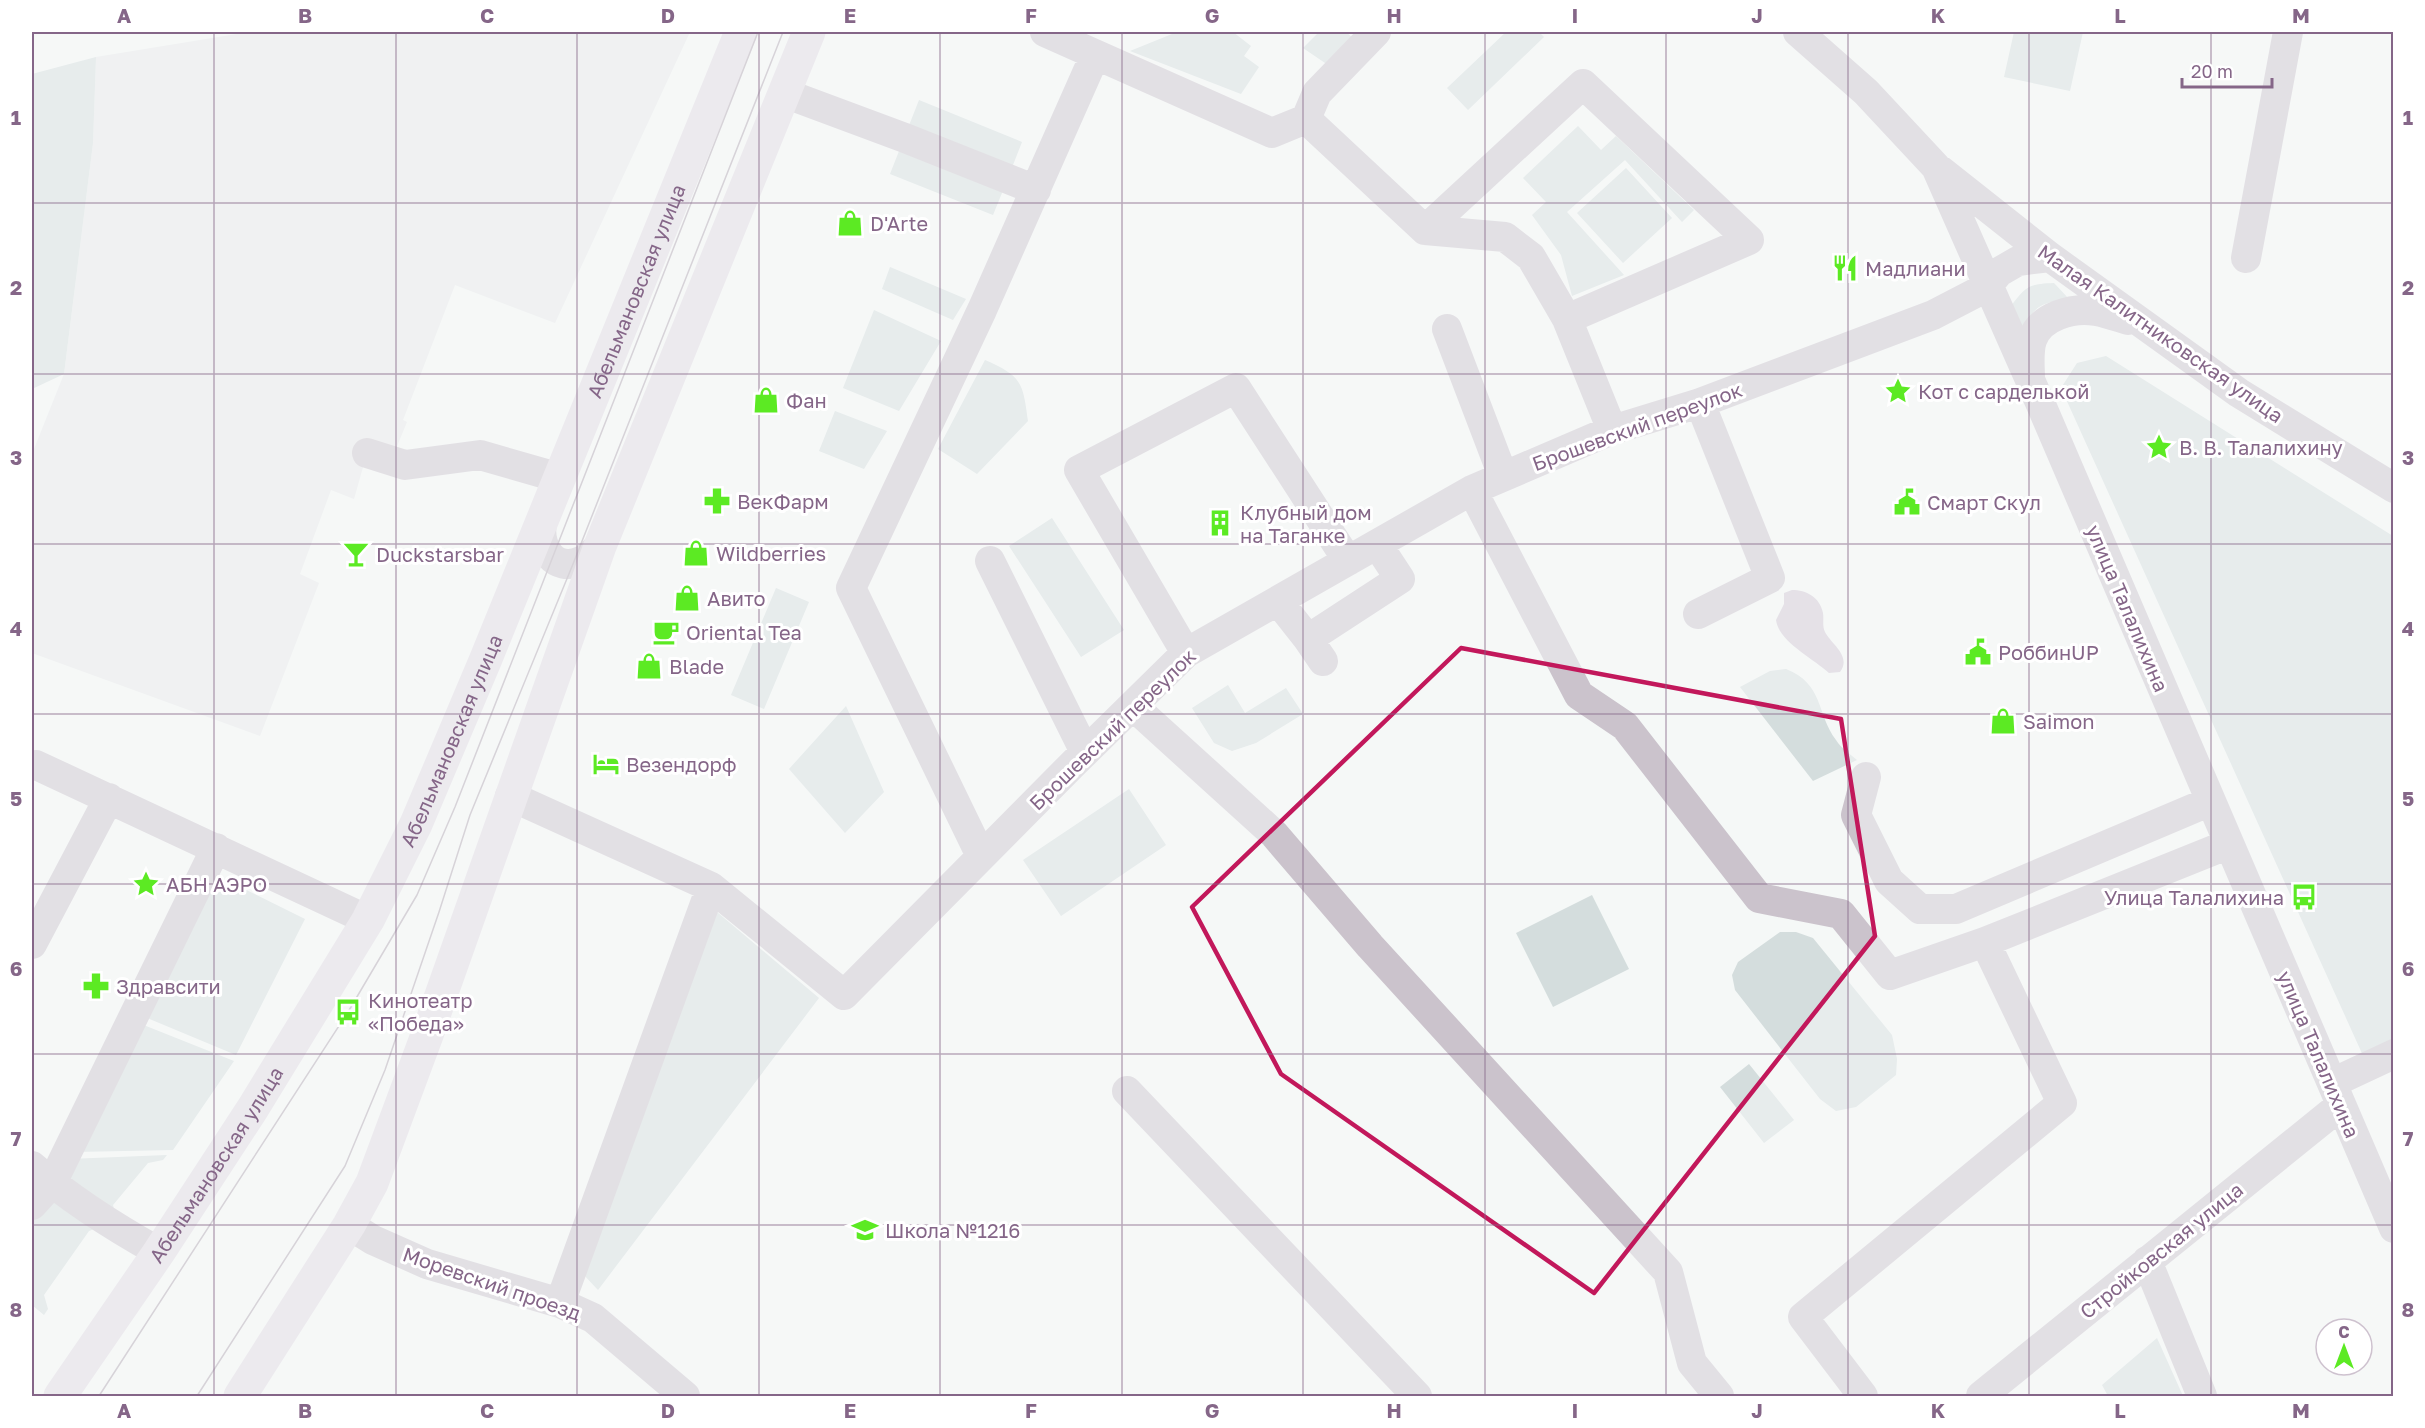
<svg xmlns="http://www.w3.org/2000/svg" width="2425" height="1428" viewBox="0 0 2425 1428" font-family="'Golos Text',sans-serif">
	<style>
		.built { fill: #e8e9ea }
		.green { fill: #d4dddd }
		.water { fill: #d0c6d3 }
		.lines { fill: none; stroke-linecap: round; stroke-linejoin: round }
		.minor { stroke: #cbc3cc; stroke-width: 30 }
		.major { stroke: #e1d9e2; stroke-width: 33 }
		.tram { stroke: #b1a6b2; stroke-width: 1.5 }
		.marked { fill: none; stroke: #c2185b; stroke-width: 4.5; stroke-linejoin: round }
		.grid { fill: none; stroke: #856688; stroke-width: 1.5; stroke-opacity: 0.55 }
		.labels { text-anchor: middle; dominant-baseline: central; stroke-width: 6; stroke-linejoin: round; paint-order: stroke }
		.poi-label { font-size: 20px; fill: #856688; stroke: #fff; text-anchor: start }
		.street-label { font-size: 20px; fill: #856688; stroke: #fff }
		.neatline { fill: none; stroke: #856688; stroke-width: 2 }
		.grid-label { font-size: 20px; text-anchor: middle; font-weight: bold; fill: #856688 }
	</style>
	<rect width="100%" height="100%" fill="#f5f8f7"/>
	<path class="built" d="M249,32H690L555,323L455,285L403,420L407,422L395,451L367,453L354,499L331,490L300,574L319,583L260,736L32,653V454L64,374L93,143L96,57Z"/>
	<path class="green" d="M1177,32H1233L1251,46L1244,56L1259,67L1241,94L1130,51Z
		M1319,32H1346L1353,38L1328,65L1303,48Z
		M1506,32H1539L1544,37L1468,110L1447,88Z
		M2014,32H2083L2070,91L2004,77Z
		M96,57L93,143L64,374L32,389V74Z
		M919,100L1022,142L1011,170L908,128Z
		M1578,126L1601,150L1616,136L1694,210L1682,222L1625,160L1567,212L1624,275L1572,296L1561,255L1532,215L1546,202L1523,178Z
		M901,146L1004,188L993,215L890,174Z
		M1626,168L1672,218L1623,263L1577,213Z
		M890,267L966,299L953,320L882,289Z
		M2054,283L2069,299C2038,304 2037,304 2021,332L2011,306C2026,286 2029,284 2054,283Z
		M874,310L941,341L899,411L843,388Z
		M2106,356L2393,536V1042L2365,1060L2061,388L2077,363Z
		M985,360C1022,376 1023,383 1028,421L977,474L938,449Z
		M835,411L887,431L864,469L819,451Z
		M1052,518L1124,630L1081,657L1009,546Z
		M776,588L809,602L764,709L731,695Z
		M1786,669C1824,684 1816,713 1836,740C1841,748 1850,754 1857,760L1813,781L1740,687L1770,671Z
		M1228,685L1245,713L1286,688L1303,714L1256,743L1232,751L1214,743L1192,708Z
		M846,706L884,792L845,833L789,769Z
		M1129,789L1166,845L1061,916L1023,860Z
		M210,872L305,919L236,1055L140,1015Z
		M1592,895L1629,969L1553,1007L1516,933Z
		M717,912L819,998L598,1290L583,1274Z
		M1780,932H1796L1813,938L1892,1035L1897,1059L1896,1075L1856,1107L1836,1111L1820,1099L1735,990L1732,975L1738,962Z
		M136,1022L234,1061L173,1150L74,1152Z
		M1749,1064L1794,1120L1764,1143L1720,1087Z
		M167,1155L163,1160L148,1163L113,1205L116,1217L59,1181L69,1159Z
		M53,1191L104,1225L89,1231L44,1295L48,1309L44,1315L32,1305V1214Z
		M2157,1338L2183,1396H2108L2102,1385Z"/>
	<path class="water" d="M1792,590C1806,590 1820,597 1823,613C1824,620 1822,626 1825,632C1831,644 1852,656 1840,672L1829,673C1813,658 1779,642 1776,620L1784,604V593Z"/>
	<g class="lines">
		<path class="minor" d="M1045,32L1272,133L1306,119L1317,93L1376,32
			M1798,32L1866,92L1936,167L2042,407L2394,1228
			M784,93L905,138L1036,190
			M1306,119L1425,230L1583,84L1749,240L1567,319L1612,430
			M1940,170L2050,257L2239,393L2394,488
			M1425,230L1505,237L1531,257L1567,319
			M2246,258L2288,32
			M1447,329L1503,476
			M2030,378C2030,367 2028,352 2032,340C2040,316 2073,307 2096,311C2107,313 2118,317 2128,320
			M367,453L405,465L480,455L560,478
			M1472,490L1579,695L1625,726L1759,898L1841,914L1890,975L1985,942
			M542,523C538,547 554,573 581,561C588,558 594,551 600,546
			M990,561L1085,752
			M1278,601L1308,639
			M1698,614L1770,578L1700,403
			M1186,653L1079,470L1236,388L1348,561
			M1323,661L1308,639L1400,579L1377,544
			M1133,706L1274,834L1370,946L1668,1272L1692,1363L1719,1396
			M36,765L368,920
			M1866,777L1856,815L1889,881L1920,909H1956L2211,801
			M510,796L711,887L844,995L1074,763L1186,653L1472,490L1612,430L1700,403L1933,315L1987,287L1999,272L2018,261L2050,257
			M981,856L851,588L982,310L1095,55
			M32,944L109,798
			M2332,1083L2394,1054
			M1127,1091L1417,1396
			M32,1166C71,1200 114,1227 159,1252
			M32,1205L52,1183L216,848
			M349,1225L373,1240L427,1264L560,1303L593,1318L685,1396
			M2147,1261L2202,1396
			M560,1303L711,887
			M1863,1396L1803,1317L2062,1103L1985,942L2229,844
			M1981,1396L2341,1105"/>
		<g class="major">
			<path id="s1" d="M60,1396L159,1252L253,1108L368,920L416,824L485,661L741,32"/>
			<path d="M240,1396L349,1225L372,1183L427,1035L600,546L809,32"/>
		</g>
		<path class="tram" d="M99,1396L348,1012L417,895L455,807L758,32
			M197,1396L345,1166L385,1070L439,912L470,815L573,564L783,32"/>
	</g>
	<path d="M0 0H2425V1428H0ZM1461,648L1841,719L1875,936L1594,1293L1281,1074L1192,907Z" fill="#f5f8f7" fill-opacity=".55" fill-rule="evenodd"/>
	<path class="marked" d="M1461,648L1841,719L1875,936L1594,1293L1281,1074L1192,907Z"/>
	<path class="grid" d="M214,32V1396M396,32V1396M577,32V1396M759,32V1396M940,32V1396M1122,32V1396M1303,32V1396M1485,32V1396M1666,32V1396M1848,32V1396M2029,32V1396M2211,32V1396M32,203H2394M32,374H2394M32,544H2394M32,714H2394M32,884H2394M32,1054H2394M32,1225H2394"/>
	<defs>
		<g id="shop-bare" transform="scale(2.07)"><path d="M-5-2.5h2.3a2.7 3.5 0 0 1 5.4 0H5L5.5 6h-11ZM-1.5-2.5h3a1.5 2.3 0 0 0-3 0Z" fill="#5cea23" stroke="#fff" stroke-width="2.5" paint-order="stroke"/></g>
		<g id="restaurant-bare" transform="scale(2.07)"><path d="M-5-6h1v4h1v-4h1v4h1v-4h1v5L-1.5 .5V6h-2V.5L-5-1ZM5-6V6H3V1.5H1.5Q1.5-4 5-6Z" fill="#5cea23" stroke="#fff" stroke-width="2.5" paint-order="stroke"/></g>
		<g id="sight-bare" transform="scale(2.07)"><path d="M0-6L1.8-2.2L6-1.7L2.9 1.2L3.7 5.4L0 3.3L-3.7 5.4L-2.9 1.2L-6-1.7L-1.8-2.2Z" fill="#5cea23" stroke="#fff" stroke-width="2.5" paint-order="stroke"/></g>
		<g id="pharmacy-bare" transform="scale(2.07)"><path d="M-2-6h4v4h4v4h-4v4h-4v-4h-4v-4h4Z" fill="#5cea23" stroke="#fff" stroke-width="2.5" paint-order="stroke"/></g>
		<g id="civic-bare" transform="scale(2.07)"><path d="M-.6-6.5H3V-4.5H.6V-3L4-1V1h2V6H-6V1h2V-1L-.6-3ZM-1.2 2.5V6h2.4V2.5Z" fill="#5cea23" stroke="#fff" stroke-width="2.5" paint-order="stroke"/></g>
		<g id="building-bare" transform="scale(2.07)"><path d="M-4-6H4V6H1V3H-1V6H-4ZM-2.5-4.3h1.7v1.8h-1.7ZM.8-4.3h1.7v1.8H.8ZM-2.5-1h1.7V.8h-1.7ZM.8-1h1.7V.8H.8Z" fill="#5cea23" stroke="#fff" stroke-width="2.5" paint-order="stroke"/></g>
		<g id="bar-bare" transform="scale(2.07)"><path d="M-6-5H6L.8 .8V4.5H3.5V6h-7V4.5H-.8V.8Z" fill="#5cea23" stroke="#fff" stroke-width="2.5" paint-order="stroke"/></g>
		<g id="cafe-bare" transform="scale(2.07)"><path d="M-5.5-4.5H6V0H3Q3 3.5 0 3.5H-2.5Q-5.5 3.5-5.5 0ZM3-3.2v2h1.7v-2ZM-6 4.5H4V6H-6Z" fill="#5cea23" stroke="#fff" stroke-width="2.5" paint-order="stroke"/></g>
		<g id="hotel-bare" transform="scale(2.07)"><path d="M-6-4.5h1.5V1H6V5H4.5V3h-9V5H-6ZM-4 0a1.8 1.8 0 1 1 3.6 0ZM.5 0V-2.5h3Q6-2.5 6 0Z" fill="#5cea23" stroke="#fff" stroke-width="2.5" paint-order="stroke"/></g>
		<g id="bus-bare" transform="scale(2.07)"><path d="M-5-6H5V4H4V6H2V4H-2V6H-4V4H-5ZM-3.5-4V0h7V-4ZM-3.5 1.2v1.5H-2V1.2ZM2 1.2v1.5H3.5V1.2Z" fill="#5cea23" stroke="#fff" stroke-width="2.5" paint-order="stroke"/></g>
		<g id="school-bare" transform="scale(2.07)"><path d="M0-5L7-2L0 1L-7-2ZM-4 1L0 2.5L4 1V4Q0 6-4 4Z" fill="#5cea23" stroke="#fff" stroke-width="2.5" paint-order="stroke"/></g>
	</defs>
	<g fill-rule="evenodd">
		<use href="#shop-bare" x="850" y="223"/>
		<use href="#restaurant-bare" x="1845" y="268"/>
		<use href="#sight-bare" x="1898" y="391"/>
		<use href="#shop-bare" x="766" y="400"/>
		<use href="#sight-bare" x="2159" y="447"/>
		<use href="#pharmacy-bare" x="717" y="501"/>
		<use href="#civic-bare" x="1907" y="502"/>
		<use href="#building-bare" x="1220" y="523"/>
		<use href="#shop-bare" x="696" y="553"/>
		<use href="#bar-bare" x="356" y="554"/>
		<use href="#shop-bare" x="687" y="598"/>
		<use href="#cafe-bare" x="666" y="632"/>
		<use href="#civic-bare" x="1978" y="652"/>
		<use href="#shop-bare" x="649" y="666"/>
		<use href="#shop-bare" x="2003" y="721"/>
		<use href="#hotel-bare" x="606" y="764"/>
		<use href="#sight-bare" x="146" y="884"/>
		<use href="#bus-bare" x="2304" y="897"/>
		<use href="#pharmacy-bare" x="96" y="986"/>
		<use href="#bus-bare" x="348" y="1012"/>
		<use href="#school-bare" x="865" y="1230"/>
	</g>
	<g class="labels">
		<g class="poi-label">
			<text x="870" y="223">D'Arte</text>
			<text x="1865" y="268">Мадлиани</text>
			<text x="1918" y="391">Кот с сарделькой</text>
			<text x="786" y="400">Фан</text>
			<text x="2179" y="447">В. В. Талалихину</text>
			<text x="737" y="501">ВекФарм</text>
			<text x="1927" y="502">Смарт Скул</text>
			<text x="1240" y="512">Клубный дом<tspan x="1240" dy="23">на Таганке</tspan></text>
			<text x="716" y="553">Wildberries</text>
			<text x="376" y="554">Duckstarsbar</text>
			<text x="707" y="598">Авито</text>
			<text x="686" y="632">Oriental Tea</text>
			<text x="1998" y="652">РоббинUP</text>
			<text x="669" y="666">Blade</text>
			<text x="2023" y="721">Saimon</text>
			<text x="626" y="764">Везендорф</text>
			<text x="166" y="884">АБН АЭРО</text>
			<text x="2284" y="897" text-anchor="end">Улица Талалихина</text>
			<text x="116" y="986">Здравсити</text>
			<text x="368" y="1000">Кинотеатр<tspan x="368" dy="23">«Победа»</tspan></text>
			<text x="885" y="1230">Школа №1216</text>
		</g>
		<g class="street-label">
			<text stroke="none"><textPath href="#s1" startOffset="1251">Абельмановская улица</textPath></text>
			<text transform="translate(2161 333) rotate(35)">Малая Калитниковская улица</text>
			<text transform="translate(1637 426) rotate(-20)">Брошевский переулок</text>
			<text transform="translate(2128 608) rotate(67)">улица Талалихина</text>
			<text transform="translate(1112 729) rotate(-44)">Брошевский переулок</text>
			<text stroke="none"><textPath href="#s1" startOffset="765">Абельмановская улица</textPath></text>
			<text transform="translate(2319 1054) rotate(67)">улица Талалихина</text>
			<text stroke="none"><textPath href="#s1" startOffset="279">Абельмановская улица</textPath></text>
			<text transform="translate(2161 1250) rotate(-39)">Стройковская улица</text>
			<text transform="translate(492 1283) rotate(19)">Моревский проезд</text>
		</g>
	</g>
	<rect width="2425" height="1428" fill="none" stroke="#ffffff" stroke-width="66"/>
	<g transform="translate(2344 1347)"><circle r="28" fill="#ffffff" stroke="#cec2cf" stroke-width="1.5"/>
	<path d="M0-4.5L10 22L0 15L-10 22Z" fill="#5cea23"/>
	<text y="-9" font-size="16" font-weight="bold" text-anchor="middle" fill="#856688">С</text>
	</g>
	<path d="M2182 78v9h90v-9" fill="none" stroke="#856688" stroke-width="3"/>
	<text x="2191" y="78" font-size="18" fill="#856688" stroke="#ffffff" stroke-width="4.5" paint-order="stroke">20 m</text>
	<rect x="33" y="33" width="2359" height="1362" class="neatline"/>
	<g class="grid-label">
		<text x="124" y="23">A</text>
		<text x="305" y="23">B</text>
		<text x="487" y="23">C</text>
		<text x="668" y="23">D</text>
		<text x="850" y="23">E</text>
		<text x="1031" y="23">F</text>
		<text x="1212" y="23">G</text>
		<text x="1394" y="23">H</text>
		<text x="1575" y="23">I</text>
		<text x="1757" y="23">J</text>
		<text x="1938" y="23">K</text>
		<text x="2120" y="23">L</text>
		<text x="2301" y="23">M</text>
		<text x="16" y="125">1</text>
		<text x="2408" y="125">1</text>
		<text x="16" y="295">2</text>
		<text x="2408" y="295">2</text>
		<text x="16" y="465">3</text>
		<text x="2408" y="465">3</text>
		<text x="16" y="636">4</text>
		<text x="2408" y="636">4</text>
		<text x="16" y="806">5</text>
		<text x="2408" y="806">5</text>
		<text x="16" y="976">6</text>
		<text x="2408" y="976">6</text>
		<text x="16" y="1146">7</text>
		<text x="2408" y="1146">7</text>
		<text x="16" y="1317">8</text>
		<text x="2408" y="1317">8</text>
		<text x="124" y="1418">A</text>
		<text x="305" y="1418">B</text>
		<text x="487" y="1418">C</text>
		<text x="668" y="1418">D</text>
		<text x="850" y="1418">E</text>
		<text x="1031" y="1418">F</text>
		<text x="1212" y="1418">G</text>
		<text x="1394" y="1418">H</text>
		<text x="1575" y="1418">I</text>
		<text x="1757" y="1418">J</text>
		<text x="1938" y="1418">K</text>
		<text x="2120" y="1418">L</text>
		<text x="2301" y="1418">M</text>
	</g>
</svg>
